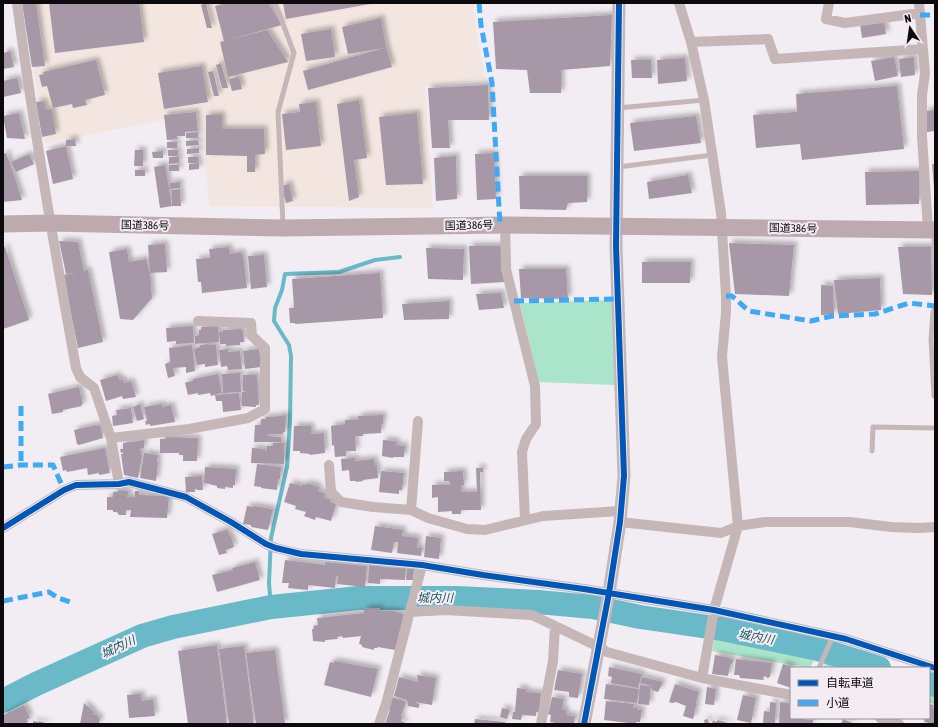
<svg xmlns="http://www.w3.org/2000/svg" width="938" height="727" viewBox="0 0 938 727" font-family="'Asap Condensed','Noto Sans JP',sans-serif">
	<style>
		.commercial { fill: #f3e6e0 }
		.green { fill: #aae4ca }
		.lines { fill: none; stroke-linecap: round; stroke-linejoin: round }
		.stream { stroke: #6ab9c9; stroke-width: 4 }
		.river { stroke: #6ab9c9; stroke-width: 24 }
		.building { fill: #a798a7; filter: url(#shadow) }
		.service { stroke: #c5b7b8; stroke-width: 5 }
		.minor { stroke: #c5b7b8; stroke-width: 10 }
		.tertiary { stroke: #c5b7b8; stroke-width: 13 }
		.trunk { stroke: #bcaaae; stroke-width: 17 }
		.quiet { stroke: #3fa9f5; stroke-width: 5; stroke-dasharray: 10 5; stroke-linecap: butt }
		.cycleway-casing { stroke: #f3ecf3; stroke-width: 8 }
		.cycleway { stroke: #0057b8; stroke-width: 6 }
		.labels { text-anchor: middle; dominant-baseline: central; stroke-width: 4; stroke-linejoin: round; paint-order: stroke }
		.street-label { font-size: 11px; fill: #0d0a0d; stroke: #f3ecf3 }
		.water-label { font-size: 12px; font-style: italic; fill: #175560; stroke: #f3ecf3 }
	</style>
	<defs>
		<filter id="shadow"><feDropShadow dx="3.5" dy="-3.5" stdDeviation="2" flood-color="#0004"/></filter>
	</defs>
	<rect width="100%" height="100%" fill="#f2edf2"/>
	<path class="commercial" d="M23,3H474L476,32L486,80L425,86L433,208L209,206L201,113L45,143Z"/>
	<path class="green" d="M612,300L615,385L539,382L520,303Z
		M715,637L816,656L810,668L712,651Z
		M828,659L854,668H823Z
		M929,691L935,692V704L929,702Z"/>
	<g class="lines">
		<path class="stream" d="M271,607L269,583L271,538L287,467L290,421L291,356L289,345L274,321L275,308L282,290L285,274L339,272L375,260L400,257"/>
		<path class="river" d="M929,684L935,685
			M3,701L36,684L142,636L173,627L271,607L359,598H457L538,602L593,607L640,617L722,629L818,649L879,668"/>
	</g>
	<path class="building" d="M22,3H36L45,66L32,67Z
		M49,3H139L144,42L55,53Z
		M206,3L212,28H207L201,5Z
		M227,3H268L282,25L224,41L215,6Z
		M283,3H370V4L286,19Z
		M612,15L610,66L561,70V93H530L527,70L496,69L493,22Z
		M381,18L386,47L392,67L308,90L303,71L384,48L348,54L342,27Z
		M884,21L886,34L862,38L860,24Z
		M331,29L335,57L306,61L301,34Z
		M267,30L288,62L228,77L220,42Z
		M10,51L14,67L3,69V53Z
		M894,57L898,76L875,81L871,61Z
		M914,57L915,75L901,77L899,59Z
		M685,58L687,81L658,84L657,60Z
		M96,60L105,95L85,100L87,105L73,108L72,104L53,108L47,86L42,87L39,75L44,74L43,72Z
		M631,60H651L652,78H632Z
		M221,63L228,88H222L216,65Z
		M202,66L208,102L164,109L158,73Z
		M213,71L219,96H214L208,72Z
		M239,77L242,89L232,91L229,79Z
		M17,78L21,93L3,97V81Z
		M488,85L489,120H448L450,148H432L428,88Z
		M897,86L904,149L802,160L800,144L756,148L753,115L797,112L796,94Z
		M359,100L367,158L354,160L359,197L349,201L337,104Z
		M44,101L46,110H52L56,134L42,137L36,102Z
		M316,102L321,146L286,150L282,114L300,112L299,104Z
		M935,110V131L927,132L925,111Z
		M196,112L198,131L185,132V136H177L178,139L167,140L164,115Z
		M19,113L25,139L7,138L3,116Z
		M417,113L423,184L386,185L379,117Z
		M206,115H222V129H264L265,154L255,155V172H247V156L206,155Z
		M696,116L701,143L634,151L630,123Z
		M198,132V138H186V133Z
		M75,139L76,146H66V140Z
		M198,140L199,145L186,146V141Z
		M167,142H177V148H167Z
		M66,146L73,179L53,184L46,151Z
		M199,148V153L187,154V149Z
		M135,150H143V166H134Z
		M168,150H178V156H168Z
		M163,151V158H153L152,152Z
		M6,153L10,163L22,200L3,202V154Z
		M494,153L496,199L477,200L475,154Z
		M29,154L34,164L16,172L11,162Z
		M456,156L457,199L436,201L434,158Z
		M169,157H179V163L169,164Z
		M188,157H198V163H188Z
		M199,163V169L189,170V164Z
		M932,164H935V188H934Z
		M165,165L172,206L160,208L154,167Z
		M169,165H179V171H169Z
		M135,170H145V176H135Z
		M919,171V204L866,205L865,172Z
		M688,175L692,193L649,199L647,182Z
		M519,176H587V202L568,203L566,210L520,209Z
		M180,182V188L170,189V183Z
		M289,184L293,201L286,203L281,186Z
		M180,189L181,206H172V190Z
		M59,241L78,242L84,271L88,270L103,342L78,348L63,275L76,273L66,274Z
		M729,243L794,245L789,296L735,294Z
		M165,244L167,272L150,273L148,245Z
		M3,246L5,247L29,320L3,329Z
		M469,246H504L505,282L471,284Z
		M229,247L230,254L241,252L242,255H243L247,288L202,293L201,282H198L196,259L210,258L209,249Z
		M898,247H931L932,295L903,294Z
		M426,248L464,249L463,280L428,279Z
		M127,249L129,262L146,259L150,273L152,298L133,320L120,319L109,252Z
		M264,255L267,287L251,289L248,256Z
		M642,262H691L690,283H642Z
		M519,269H566L568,299L521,298Z
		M380,273L383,318L295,324V323H290L289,308H294L292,279Z
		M880,278L881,310L838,314L834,280Z
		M821,285L833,286L834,314L821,315Z
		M501,293L504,308L479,310L476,294Z
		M449,301V319L404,320L402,304Z
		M218,325L219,342L195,344V336L199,335V330H201V327Z
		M193,326L194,343L176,344V341L167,342L166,328Z
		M241,329V331H243L244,342H240V345L226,346V344H220L219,332H223V330Z
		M209,344L210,345H216L218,365L205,367V364L197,365L194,349L200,347V345Z
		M192,345L195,371L186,373V367L173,368L175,376L168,378L165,364L170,362L169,348Z
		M228,349V352L240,351L242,369L228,370L227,366L221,367L219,350Z
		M259,349L261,367L245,369L243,351Z
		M240,373L241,392L223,393L222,374Z
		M218,374L222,393L211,396L210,393L198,395V393L188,395L185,383L187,382L193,381V379Z
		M117,375L120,380L123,379L124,383L131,381L136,397L123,399L122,396L106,401L100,380Z
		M243,375H257L259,405H256V407L242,406V392H246L243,391Z
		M79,387L83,404H81L82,406L63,410V412L52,414L48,394Z
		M239,393L241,410L223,412L222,401H216L215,395Z
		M140,404L144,419L137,421L133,407Z
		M162,404V407L171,405L175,422L150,426V424L146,425L145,421H147L144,407Z
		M131,408L133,423L113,426L112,416L117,415L116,410Z
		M286,415L285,432H283V434H268V436L281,437V442H254L255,425H261V419H266V417H277V416Z
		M383,415V424L381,425V433L363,434V436H355L356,451H346V456L335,457L334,445L332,446L331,426L345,424V420H358V416Z
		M96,425V426L100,425L103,438L79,445L77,444L74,430Z
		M294,426H311V434L324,433L325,453L310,455V454L300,453V451H293Z
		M166,437L197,438V439H198L197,461H183V455H179V453H160V439H166Z
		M144,440V448L140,449L142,456L138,478L124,475L121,454H123V452L121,453L120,449H123V443Z
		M383,440L396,441V445L405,446L404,457H393V458L382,456Z
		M273,443H284V464L251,463L252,448L265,449V451H267V446H273Z
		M105,448L110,473L99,475V473L88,475L87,468L67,472L66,470L63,471L60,457Z
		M144,453L158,455L157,462L158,463L156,481L140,478Z
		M355,458V461L374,459L375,466H377L378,478L363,480V481L356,482V481H350L349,470L342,471L341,459Z
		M257,464L281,467L280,479H278L277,490L261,488V487L254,486Z
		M205,467L236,469L235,485H233V488L225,487V489L217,488V486L204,483Z
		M476,468H483V472H480L481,510H461V514H452V511L438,512V497L432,498V485H450L449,481H444V472L463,471L464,485H461V492H477Z
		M381,471L404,473L402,490H399V494L379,492Z
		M202,476L203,490H197V489H195V492H186L185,477Z
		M290,483L302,486L303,484L307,485V483L319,487L318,491L326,494L324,498L331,499L330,502L336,504L331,521L316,517L315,520L304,516L306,512L295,509L296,506L284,502Z
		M118,490L129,491L127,497H133V498H135V491H139V495L169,496L167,518L130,517L131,510H126V515H119L117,512H113V510H107V497H113V492H118Z
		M247,506L253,507V506L273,509L268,530L251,527V525L243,524Z
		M375,526L403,530L402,536L418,538L417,548H422L421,556L397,553L398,542H394L392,553L371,550Z
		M226,530H228L229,536H231L234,547L226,550L227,553L219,555L212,534Z
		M426,536L441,538L439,559L424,557Z
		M285,560L325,565V562L367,566L365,587L337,584L338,576H336L335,588L308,585V590L288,588L289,583H282Z
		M255,562L260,580L217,592L212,575L233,570L232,568Z
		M369,565L381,566V567L406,568L405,580L380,579V584L368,583Z
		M407,568L414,569L413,580H406Z
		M380,608V611H393L404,614L395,650L378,647L377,648H374V650L362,647V645L359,644L361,636L343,638L342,636L337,637L338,639L325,640V642L313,641L312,629H314L313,626L318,625L317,618L364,613V609Z
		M217,645L227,724H188L178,651Z
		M244,646L254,724H229L219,649Z
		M275,650L285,724H256L246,653Z
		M715,655L731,658V660L733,659V662L730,665L728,676L712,674Z
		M736,659L772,663L770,677L767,678L766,676L763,677L764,680L740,678L739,675H734Z
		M334,661L378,669L371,697L324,685L330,662L334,663Z
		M783,664L796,668H791V688L777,683Z
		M609,667L642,674L638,688L611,683L612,677L608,676Z
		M558,670L582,674L578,698L569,697V692L554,690Z
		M417,675L436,678L432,705L415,702L419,704V708L408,706L407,700L394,696L399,677L418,682Z
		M642,677L663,682L658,692L652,690L651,686L649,705L638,704L640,685L652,686L640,683Z
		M606,684L639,689L637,703L604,699Z
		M675,684L699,692L696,703L697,704L694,713H695L693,719L683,716L686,706L676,702L672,703L669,702Z
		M707,687L716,689L714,705L705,704Z
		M517,688L526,689V692L541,693L539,712H536V716L522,715L521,720L512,719L513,712H515Z
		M141,694L142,701L153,699L155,716L129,718L127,695Z
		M743,695L756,698L751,723L737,720Z
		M392,697L406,702L401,716L402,717L401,721L408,724H385L390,710L388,709Z
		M552,697L564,699L562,709L566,710V715L575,716L574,724H560L550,722L551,715L548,714Z
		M606,701L634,704L633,708L637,707L638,710L642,709L640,722H636V724L604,720Z
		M770,702L776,703L775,724H763L764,711L770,712Z
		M780,702L789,703V710H791V718H805V720H813V724H779Z
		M84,703L94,712L93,715H97L100,719L99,724H80Z
		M929,704L933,705V708L935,709V724L924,722L925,718H929Z
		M24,705L30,718L27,719L28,722L24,724H3V715Z
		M502,708L510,710L507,719L500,717Z
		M475,719L505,722V724H474Z
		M708,719L709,724H705L704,720Z
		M843,719L855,724H841Z
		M713,720L716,722L718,720L731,724H712Z
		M33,721L39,722V721L49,724H33Z"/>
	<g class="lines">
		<path class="service" d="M275,3L294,53L278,112L283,225
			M618,108L704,100
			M618,167L712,155
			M933,233L935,245
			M935,309L933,312L931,339L934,396L935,397
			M872,451L873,427L935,428
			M819,668L833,636"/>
		<path class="minor" d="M17,3C33,125 54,247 76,368L80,377L94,388L111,438L119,484
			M679,3L691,42L704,100L721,213L726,296V312L722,357L738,526L714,610L702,678
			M829,3L826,19L845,23L920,13
			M919,3L925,73L922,95V136L928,230
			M691,42L768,39L775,59L923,49
			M505,225L506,269L535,386L536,424L526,439L522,452L525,520
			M418,421L411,510L428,518L467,529L485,530L543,516L620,511
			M111,438L189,429L248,418L265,409V348L252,336L251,323L198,321
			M329,465L331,492L341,502L373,507L411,510
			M620,522L721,533L738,526L765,522H850L891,527L919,528L935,527
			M3,528L64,490L76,485L119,484L129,482L186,497L231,522L266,544L276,548L301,554L422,565L483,575L584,589L714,610L846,639L935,668
			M410,612L445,610L532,615L599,647L607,652L702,678L791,695
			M880,718L893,723L899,724
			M379,724L386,704L422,565
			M541,724L553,661L555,626"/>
		<path class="tertiary" d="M584,724L609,593L620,522L624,476L616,246L619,3"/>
		<path class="trunk" d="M3,224L50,223L283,228L505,225L935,230"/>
		<path class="quiet" d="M479,3L481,25L492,83L500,225
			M920,15H935
			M726,296H732L749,311L811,321L832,316L875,314L909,303L935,306
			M514,301L617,299
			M21,406V465
			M3,467L21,465H53L64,490
			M3,601L49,592L58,598L70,602"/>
		<g class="cycleway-casing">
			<path id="cycleway" d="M3,528L64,490L76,485L119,484L129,482L186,497L231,522L266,544L276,548L301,554L422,565L483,575L584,589L714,610L846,639L935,668
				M584,724L609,593L620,522L624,476L616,246L619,3"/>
		</g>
		<use href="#cycleway" class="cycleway"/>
	</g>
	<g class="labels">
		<g class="street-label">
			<text transform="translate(145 225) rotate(1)">国道386号</text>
			<text transform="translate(469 225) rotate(-1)">国道386号</text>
			<text transform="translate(793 228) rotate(1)">国道386号</text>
		</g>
		<g class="water-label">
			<text x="435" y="598">城内川</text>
			<text transform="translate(756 637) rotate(10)">城内川</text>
			<text transform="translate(118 647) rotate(-25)">城内川</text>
		</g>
	</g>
	<rect width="938" height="727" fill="none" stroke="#0d0a0d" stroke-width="8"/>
	<rect x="790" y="667" width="140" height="52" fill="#f3ecf3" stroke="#979297"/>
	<rect x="798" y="680" width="20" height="6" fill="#0057b8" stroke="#979297"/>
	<text x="826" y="687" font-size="12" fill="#0d0a0d">自転車道</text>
	<rect x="798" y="700" width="20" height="6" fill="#3fa9f5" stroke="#979297"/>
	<text x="826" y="707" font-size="12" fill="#0d0a0d">小道</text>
	<g transform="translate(910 28) rotate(347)" stroke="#f3ecf3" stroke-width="3" paint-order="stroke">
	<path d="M0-3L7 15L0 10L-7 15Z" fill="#0d0a0d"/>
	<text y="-6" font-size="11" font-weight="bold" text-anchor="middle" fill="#0d0a0d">N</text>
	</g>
</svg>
